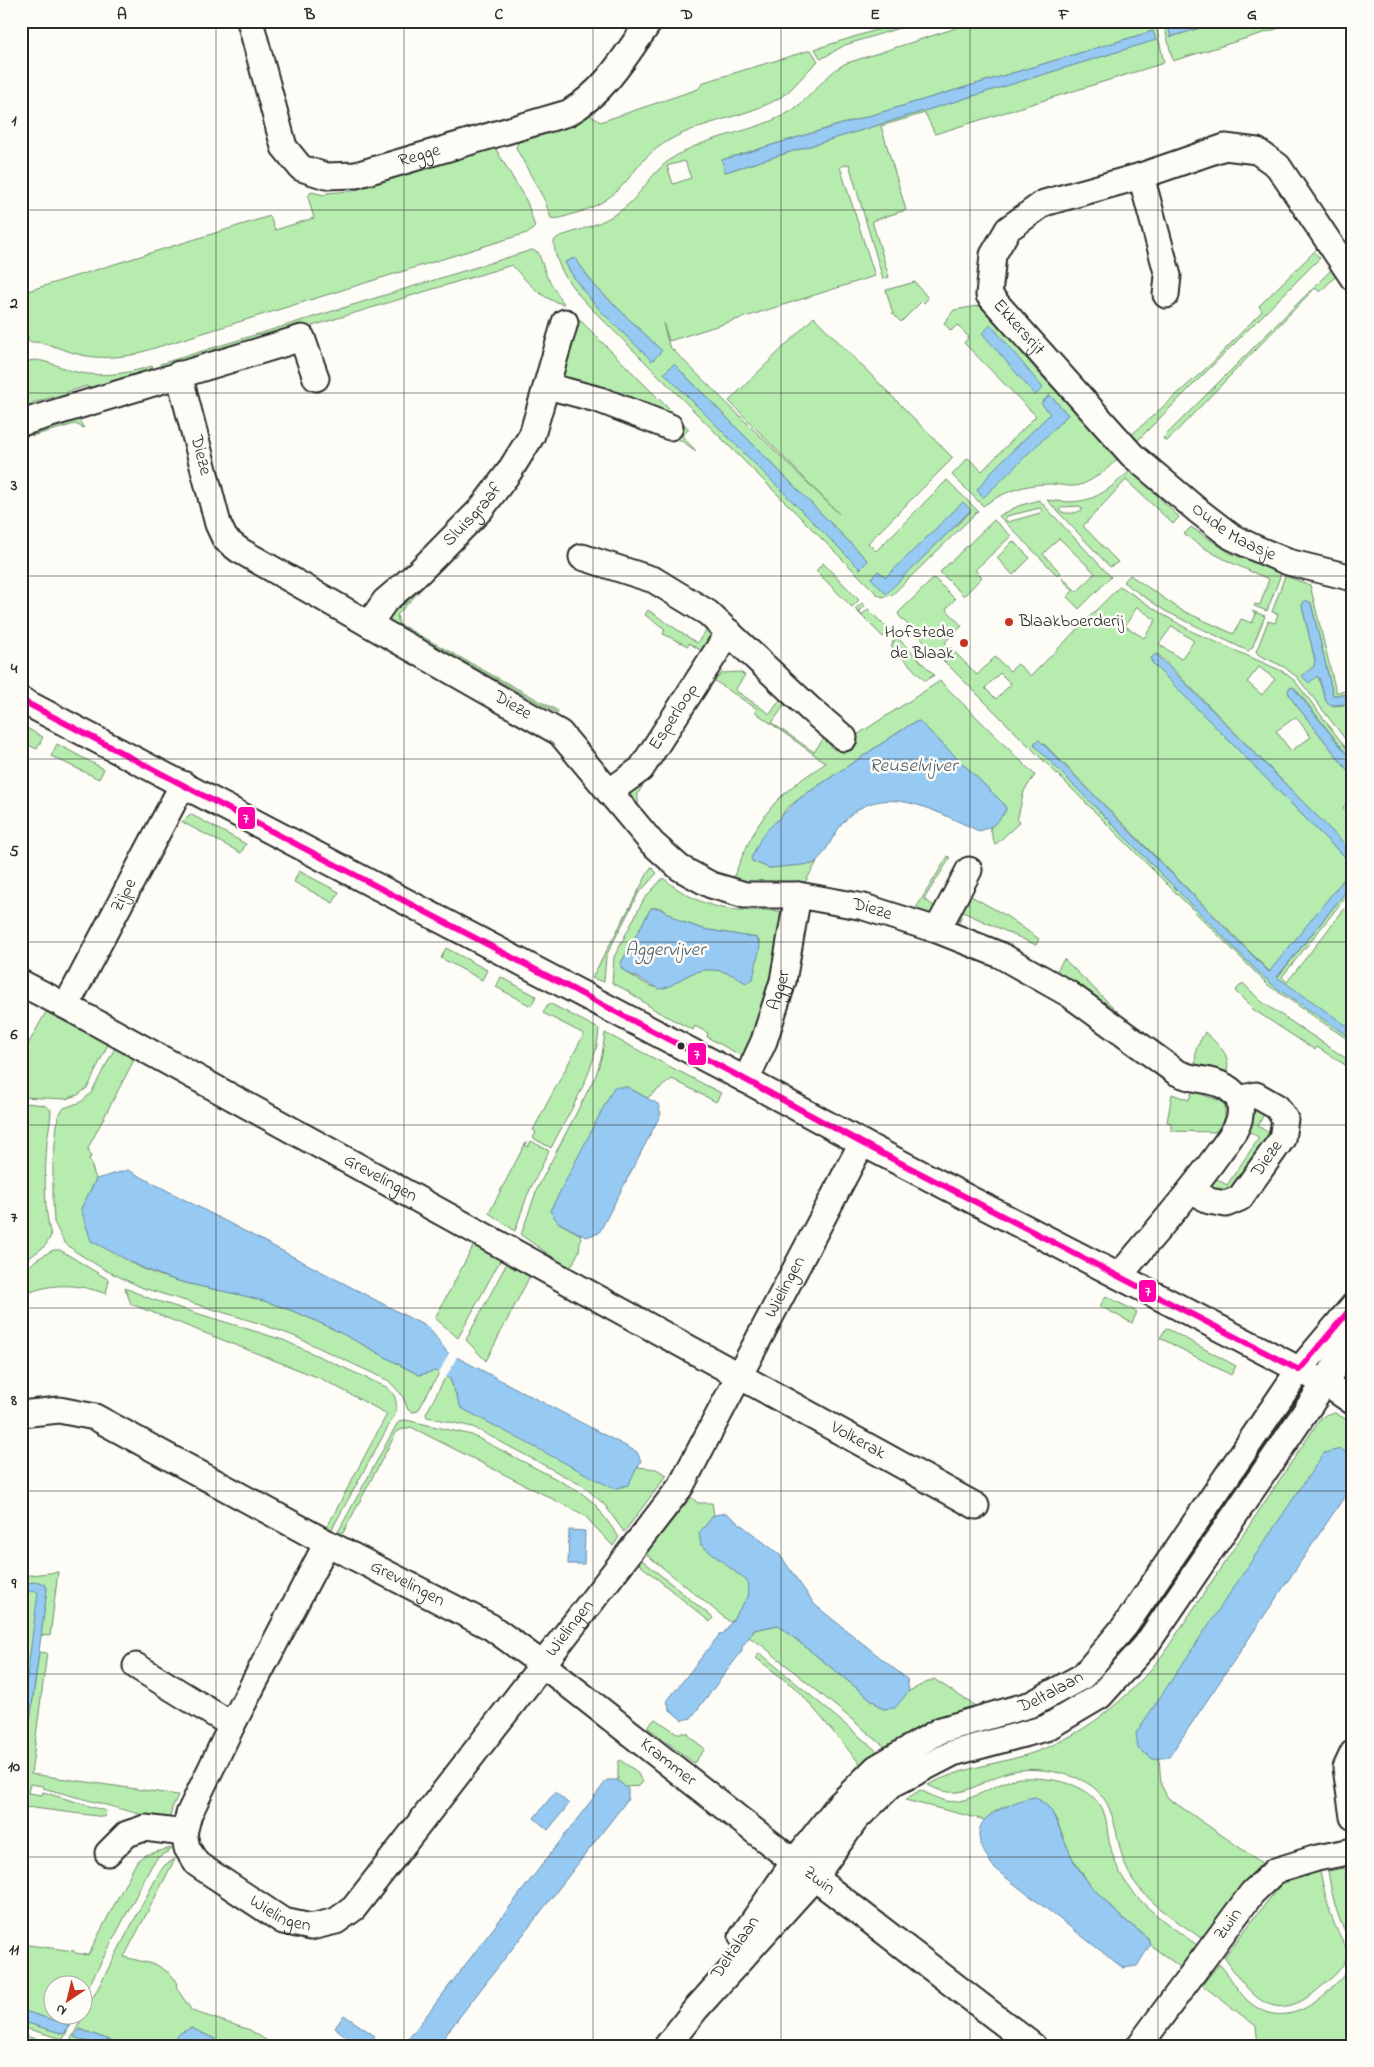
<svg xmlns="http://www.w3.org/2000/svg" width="1374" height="2067" viewBox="0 0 1374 2067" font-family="'Indie Flower',sans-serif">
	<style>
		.green { fill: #b6ecae; stroke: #708c6c; fill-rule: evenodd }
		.water { fill: #96caf3; stroke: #6b8aa3 }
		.pier { fill: #fdfcf7 }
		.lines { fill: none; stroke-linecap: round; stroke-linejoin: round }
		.minor-casing { stroke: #2b2b2b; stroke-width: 29 }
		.minor { stroke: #fdfcf7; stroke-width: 25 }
		.bus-1-casing { stroke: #fdfcf7; stroke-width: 10 }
		.bus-1 { stroke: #f0a; stroke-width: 6 }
		.grid { fill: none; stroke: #2b2b2b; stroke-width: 1; stroke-opacity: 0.55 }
		.poi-dot { fill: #c8321e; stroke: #fdfcf7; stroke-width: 2 }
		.bus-dot { fill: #2b2b2b; stroke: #fdfcf7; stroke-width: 2 }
		.labels { text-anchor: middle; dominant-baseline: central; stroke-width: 5; stroke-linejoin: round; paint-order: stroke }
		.street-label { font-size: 18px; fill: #2b2b2b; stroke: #fdfcf7 }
		.poi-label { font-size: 18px; fill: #2b2b2b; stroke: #fdfcf7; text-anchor: start }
		.water-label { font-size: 19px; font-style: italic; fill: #4b5b67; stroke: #fdfcf7 }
		.line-badge { stroke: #fdfcf7; stroke-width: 2 }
		.badge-label { font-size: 14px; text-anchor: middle; font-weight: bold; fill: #fff }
		.neatline { fill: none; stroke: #2b2b2b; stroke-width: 2 }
		.grid-label { font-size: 16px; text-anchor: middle; font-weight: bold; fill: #2b2b2b }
	</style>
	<rect width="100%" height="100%" fill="#fdfcf7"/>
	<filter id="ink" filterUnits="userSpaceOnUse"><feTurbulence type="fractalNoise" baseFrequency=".02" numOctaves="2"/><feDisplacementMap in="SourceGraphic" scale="10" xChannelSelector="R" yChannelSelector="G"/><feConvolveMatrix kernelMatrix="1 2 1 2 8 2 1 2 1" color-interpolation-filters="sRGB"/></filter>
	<g filter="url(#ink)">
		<path class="green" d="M905,21H911L912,24L845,45L821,59L815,49Z
			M978,21H1155L1164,63L935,134L925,113L881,126L906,210L872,221L889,277L883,279L849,164L840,167L875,276L669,341L663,323L669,346L839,514L729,401L814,317L953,458L868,543L876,551L947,480L978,511L892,595L883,597L878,595L587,304C571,287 554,265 554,241L558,237C585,228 611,222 632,201C645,187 655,170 671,159C704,136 748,134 784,115C808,103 821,78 844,64ZM1153,31L1155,40L725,172L722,160ZM685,161L691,178L673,184L667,166ZM575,258L595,286L662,351L652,360C621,330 585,301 565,262ZM674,364L868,561L860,568L665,373ZM963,502L971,511L886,593L878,571L886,578Z
			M1163,21H1184L1168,26L1171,37L1222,21H1302L1173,61Z
			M811,50L818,61C804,73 793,91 776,100C738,120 691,122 656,149C642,159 634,173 622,186C609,200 592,209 573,214C566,216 558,220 551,218L545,201L516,148L519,139L582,118L589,114L600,122L698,89L704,82Z
			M494,146L527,202L535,227L530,232L132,355C112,358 93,359 74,353C59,349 45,341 29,342L27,333H21V293L270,216L275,230L314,218L308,197L311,192L325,195L327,193L351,191Z
			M1319,247L1314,252L1320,258L1135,443L1129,437L1211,364L1262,311L1259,306Z
			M532,250L538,252L547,277L564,304C543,301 525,280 512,265L312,326L314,336L162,374L160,364Z
			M1333,268L1338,274L1320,292L1315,288L1166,442L1163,438Z
			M915,282L928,298L924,303L922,301L901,322L893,314L886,290Z
			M983,305L1036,370L1119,458C1108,468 1095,480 1080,485C1070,488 1060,484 1049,484C1025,484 1003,492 983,506L952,475L968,458L982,471L1036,416L964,343L969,337L957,325L951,331L944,323L954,310ZM1050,395L1068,415L993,470L1051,414L1041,403Z
			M575,315L689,429L682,436L696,451L666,430L556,379Z
			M35,360C48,361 60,367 72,371C99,378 126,374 152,366L155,375L90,395L87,386L67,392L69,401L55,406L53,397L32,403L35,412L27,414L21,409V362Z
			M79,416L78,419L84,428L75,424L32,436L29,429Z
			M1131,470L1179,517L1173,524L1126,480L1083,526L1118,562L1110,567L1047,500C1088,506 1101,497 1131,470ZM1079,506L1083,509C1077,514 1065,515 1059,510L1062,507Z
			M1039,500L1111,577L1079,609L1067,597L1073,591L1062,579L1063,578L1077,592L1095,573L1059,538L1043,554L1061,573L1058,576L999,516L1018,506ZM1040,508L1042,510L1040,513L1008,522L1005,520L1007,516Z
			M994,520L1011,536L975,570L982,577L964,596L940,572Z
			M1191,527L1230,553L1281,574L1267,611L1254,606L1255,604L1260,605L1269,579C1239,567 1210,554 1184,534Z
			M1013,541L1030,558L1013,575L997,558Z
			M461,547L397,615L399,624L558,711L557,713L434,645L430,649L386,625L387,613L401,603L404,605Z
			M823,563L859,600L852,607L816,571Z
			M1130,575L1181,610L1234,634L1241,619L1252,623L1256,614L1252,611L1265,616L1252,648L1248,651L1165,611L1123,582Z
			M1285,576L1310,585L1336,692L1353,691V695H1333L1311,603L1305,600L1302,606L1315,660L1314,666L1326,701L1334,706L1353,704V749L1297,677L1284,667L1259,655L1256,652L1268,621L1275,623L1278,614L1272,612Z
			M934,578L955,599L946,609L962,626L945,642L977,675L995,657L1010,671L1018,664L1031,676L1120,586L1162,614L1193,632L1282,671L1295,681L1353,757V762L1295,688L1288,692L1293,701L1353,777V796L1350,795L1343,809L1353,814V853L1160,656L1156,654L1151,661L1326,839L1353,864V868L1270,972L1044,744H1034L1260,974L1277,978L1353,883V888L1282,977L1287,982L1353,898V1043L1268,985L900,617L898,613ZM1137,607L1156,620L1144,638L1125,626ZM1172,626L1194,641L1181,659L1159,644ZM1259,667L1275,679L1262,695L1247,682ZM1000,673L1011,684L996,699L985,688ZM1296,717L1311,737L1291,751L1276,731Z
			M862,603L865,606L859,612L862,615L868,609L890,631L883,637L855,609Z
			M648,610L697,643L707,629L712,634L706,654L689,643L688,646L663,634L665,629L645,615Z
			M897,637L934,675L925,681L891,646L893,644L892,643Z
			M740,672L745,675L735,690L770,714L780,700L785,704L772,723L814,752L824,738L834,750L940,681L1035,775L1024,791L1017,821L1020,822L995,845L990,828L1003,815L1006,809L1003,803L919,721L911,724L800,798L786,809L752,861L769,868L816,863L818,860L800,891L730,886C743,854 756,820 782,796C795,783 811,773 826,763L755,712L757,709L715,681L722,673Z
			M21,725L43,737L37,749L21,742Z
			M57,744L104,769L99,779L51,756Z
			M661,759L638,793V804L643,812L640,814L628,794Z
			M190,814L246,844L241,853L182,822Z
			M948,856L950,858L924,899L938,909L928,918L913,913Z
			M651,867L657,873L638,894L606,956L604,982L592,978Z
			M299,871L339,892L333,903L294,882Z
			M663,878C686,897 711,909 740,910C756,911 775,908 790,914L752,1054L746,1052L740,1055L707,1037L708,1033L695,1026L693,1030L658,1012L626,990L612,983L614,957L644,899ZM651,908H660L680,921L703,929L757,938L760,943L744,982C727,969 706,965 686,976C676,981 668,990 655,987C645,985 633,976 624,971L621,967V963Z
			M969,895L1005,915L1039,939L1036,945L963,912L956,930L950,926Z
			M446,948L487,970L482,980L441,958Z
			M1064,959L1118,1012L1119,1015L1053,977Z
			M501,977L536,996L531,1006L496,987Z
			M1243,983L1262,1002L1353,1063V1070L1317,1047L1315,1050L1254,1010L1235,991Z
			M549,1003L599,1029C596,1072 570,1110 551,1148L533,1138L536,1132L533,1130L584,1034L543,1013Z
			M46,1012L108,1044L88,1087L78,1095L66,1099L21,1097V1057Z
			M1205,1032C1219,1046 1234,1055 1225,1078L1195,1068L1196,1049Z
			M605,1033L721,1093L716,1102L672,1079L647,1098L627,1087L550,1210L559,1223L581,1235L579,1251L570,1269L521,1235L537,1189L596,1075L602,1055Z
			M115,1048L135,1058L88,1148L91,1157L89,1158L96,1179L81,1209C92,1221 118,1255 130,1262C175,1288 231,1288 279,1306C328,1323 373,1351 419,1375L435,1370L439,1373L418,1411L413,1412L408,1410L402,1395L389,1381L294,1336L255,1322L143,1288L105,1270L76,1252L64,1242L54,1222L53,1201V1164L58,1116L64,1108L81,1102L91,1093Z
			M1192,1091L1221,1101L1225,1106V1117L1216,1132L1171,1131V1123L1167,1122L1172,1094L1189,1100Z
			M27,1103L44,1105L51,1110C51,1121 48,1131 47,1142C45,1173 43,1205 51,1236L45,1246L21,1264V1104Z
			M1250,1105L1266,1110L1258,1126L1272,1135L1228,1195L1207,1186L1213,1177L1227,1185L1259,1138L1245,1128Z
			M531,1141L549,1151L527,1196L515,1231L489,1213L526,1142L525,1146L528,1147Z
			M477,1239L502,1257L458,1338L435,1318Z
			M53,1250H60L109,1280L106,1294C78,1283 46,1282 21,1297V1274L36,1260Z
			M508,1261L530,1276L486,1361L466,1340Z
			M125,1288L151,1299L283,1340L386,1387C396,1394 399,1404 394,1416L332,1529L327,1527L387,1414L322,1379L131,1304Z
			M1106,1296L1137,1312L1132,1323L1100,1306Z
			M1166,1328L1236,1366L1231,1375L1160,1338Z
			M446,1376L450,1379L461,1408L631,1479L637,1467L656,1469L667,1475L624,1532L604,1504L583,1486L473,1427L427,1417L426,1414Z
			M1335,1413L1353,1423V1458L1342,1451L1141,1750L1153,1759L1159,1758L1161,1785L1168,1798L1262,1863L1202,1939C1178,1921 1150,1905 1133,1880C1109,1843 1125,1797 1077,1778C1058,1771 1033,1767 1013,1771C981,1778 963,1805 928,1785C958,1769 991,1765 1023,1756C1081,1739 1128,1700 1164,1653L1321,1418L1327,1414Z
			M406,1420L472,1435L547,1474L580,1492L594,1503L619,1537L613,1546L584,1515L411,1427L397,1431L343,1533L338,1532L397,1424L400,1421Z
			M691,1497L698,1503H712L714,1515L702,1531L701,1545L747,1581L749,1595L731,1623L646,1554Z
			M642,1560L713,1618L710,1622L639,1564Z
			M58,1572L50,1636L41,1635L47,1587L39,1582L21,1583V1576Z
			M42,1587L21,1755V1589Z
			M778,1625L883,1709L898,1703L907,1692L934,1679L980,1709L931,1723L885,1747L763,1646L749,1637L754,1630Z
			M39,1652L47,1653L31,1774L178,1795L172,1808L169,1822L43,1788V1786L30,1784L28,1793L42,1795L43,1792L106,1811L105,1817L26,1807L21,1844V1790Z
			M759,1653L766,1658L878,1752L861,1765L799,1691L756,1658Z
			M655,1719L677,1733H688L690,1737L705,1749L694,1763L647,1727Z
			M620,1760L636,1771L643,1782L639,1786L626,1787L627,1789L616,1780H618V1762Z
			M1020,1778C1050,1777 1094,1782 1105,1816C1107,1822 1107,1829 1108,1835C1111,1851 1115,1865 1123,1878C1140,1907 1171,1926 1197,1945L1180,1967L1150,1945L1148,1938L1120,1916L1090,1885L1071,1856L1056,1819L1049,1808L1040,1800C1020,1802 1000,1804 985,1820L905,1800L920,1790C928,1794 937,1798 946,1801C969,1806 996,1781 1020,1778Z
			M171,1848V1850L158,1857L152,1865L83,1997L82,1984H52V2014L73,2015L68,2025L21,2010V1944L74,1951L75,1953L88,1955L137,1861L145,1855Z
			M175,1859L124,1957L157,1965L169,1973L176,1980L177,1989L192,2011L250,2030L275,2046H230L191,2028L175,2040L177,2046H117L118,2043L79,2029L75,2037L99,2046H83L70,2041L160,1871L165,1865Z
			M1344,1868L1353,1920V1941C1338,1929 1331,1889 1328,1871Z
			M1320,1872C1325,1893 1329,1915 1339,1934C1342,1940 1348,1947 1347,1955C1345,1967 1330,1980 1321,1987C1274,2028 1252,1998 1224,1957L1281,1884L1295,1877Z
			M1353,1963V2046H1258L1256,2026L1202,1985L1219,1964C1230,1975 1236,1990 1248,2001C1287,2036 1329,1996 1353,1963Z
			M21,2021L64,2034L69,2025L70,2026L63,2039L21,2027Z
			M21,2035H23L57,2046H40L21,2040Z"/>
		<path class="water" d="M1184,21H1222L1171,37L1168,26Z
			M1153,31L1156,40L725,172L722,160Z
			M575,258L595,286L662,351L652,361C621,330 585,301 565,262Z
			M991,325L1043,388L1035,395L982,333Z
			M674,364L868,561L860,569L664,373Z
			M1050,395L1068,415L983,498L977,490L993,470L1050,414L1041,403Z
			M963,502L971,510L886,594L871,578L878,571L886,577Z
			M1305,600L1311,603L1333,695H1353V704L1329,705L1326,701L1319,678L1317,676L1309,683L1302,676L1314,666L1315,660L1302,606Z
			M1156,654L1329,828L1353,853V864L1326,839L1153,664L1151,658Z
			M1293,687L1353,762V777L1293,701L1288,692L1289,688Z
			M919,721L1003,803L1006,809C1000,821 992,828 979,831C936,812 880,777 842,824C832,836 826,855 813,864L769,868L752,861L751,858L763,834L800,798L911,724Z
			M1039,740L1269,972L1353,868V883L1277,977L1353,1030V1039L1279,990L1260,974L1035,746V742Z
			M651,908H659L680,921L703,929L757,938L760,946L753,979L747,983L744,982C727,969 704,965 685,977C676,982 671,987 660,989L624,971L621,967V963Z
			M614,1087H627L658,1104L661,1114L599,1233L586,1237L558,1222L550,1211Z
			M128,1170L429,1328L447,1352L637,1452L641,1461L628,1485L614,1489L461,1408L450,1379L435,1371L419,1375C373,1351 328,1323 279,1306C246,1294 211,1290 178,1281C147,1272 120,1256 91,1241L81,1209L96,1179Z
			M1341,1449L1353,1458V1484L1169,1757L1153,1759L1138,1749L1136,1733L1324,1453Z
			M726,1513L780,1555L815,1605L907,1679L909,1691L895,1708L883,1709L778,1625L754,1630L742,1647V1651L691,1718L682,1720L670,1710L667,1701L720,1634L724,1633L749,1595L747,1581L701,1545L699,1533L714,1515Z
			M569,1530L585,1531L584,1564H568Z
			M39,1582L45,1584L47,1590L21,1790V1722L38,1593L36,1591L21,1592V1583Z
			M607,1780H617L628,1789V1799L437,2046H403Z
			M555,1792L569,1804L548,1830L534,1818Z
			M1035,1797L1045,1804L1052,1812L1075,1864L1090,1885L1120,1916L1148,1938L1150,1945L1137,1966L1123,1968L995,1869C975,1841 969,1822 1005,1807C1016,1802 1022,1799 1035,1797Z
			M21,2010L69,2025L64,2034L21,2021Z
			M344,2015L375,2036L368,2046H359L335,2028Z
			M191,2028L230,2046H177L175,2040L180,2033Z
			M79,2029L118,2043L117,2046H99L74,2037Z"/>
		<path class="pier" d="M450,1351L458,1355L445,1379L438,1375Z"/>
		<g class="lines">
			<g class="minor-casing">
				<g id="minor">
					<path id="s1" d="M250,21L284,147L301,168L326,176L356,175L568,113C606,91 625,56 650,21"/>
					<path d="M1141,176L1168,276L1166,295"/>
					<path id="s2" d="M1353,278L1278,166L1257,151L1225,147L1141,176L1044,203L1008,229L993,255L989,295L1132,455L1197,510L1232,537L1255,548L1288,562L1353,578"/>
					<path id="s3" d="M179,374L218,524L225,539L239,550L560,733L652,843L680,868L711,885L745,895H798L864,907L937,930L1000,955L1069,994L1176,1072C1196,1083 1221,1076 1237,1097C1240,1100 1241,1110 1240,1115C1239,1128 1227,1141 1220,1151C1189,1195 1153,1235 1119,1276"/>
					<path d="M547,386L600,400L670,427"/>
					<path d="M21,423L302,338L316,378"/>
					<path d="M582,557L654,580L708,613L810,709L844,738"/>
					<path id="s4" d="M369,624L385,601L419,572L481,509L509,472L532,435L565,322"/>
					<path d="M21,700L746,1080L862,1143L1325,1383L1353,1402"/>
					<path id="s5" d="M609,792L641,769L729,632"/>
					<path d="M937,930L969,870"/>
					<path id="s6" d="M21,983L66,1006L976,1506"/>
					<path id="s7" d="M66,1006L183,784"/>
					<path id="s8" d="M746,1080L764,1041L783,981L798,895"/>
					<path id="s9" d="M1192,1189L1209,1201L1226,1204L1240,1198L1282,1139L1285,1119L1277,1107L1256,1095L1239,1099"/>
					<path id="s10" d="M21,1414L59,1410L95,1417L327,1543L491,1627L542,1664L794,1862L1033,2046"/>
					<path id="s11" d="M327,1543L232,1725L189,1814L184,1833L187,1848L197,1864L283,1921L311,1927L336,1921L354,1908L681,1486L862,1143"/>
					<path d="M136,1666L232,1725"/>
					<path d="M1353,1753L1346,1768L1353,1817"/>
					<path d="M108,1853L127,1834L145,1828L184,1833"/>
					<path id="s12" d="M742,1937L794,1862L838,1806L876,1768L941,1730L1032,1704L1083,1676L1125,1626L1299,1370L1353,1306"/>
					<path d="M667,2046L695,2010L814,1878L856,1819L891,1785L953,1753L1046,1728L1100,1696L1146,1645L1325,1383L1353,1335"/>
					<path id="s13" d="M1139,2046L1252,1893L1275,1871L1317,1858L1353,1851"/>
				</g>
			</g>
			<use href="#minor" class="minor"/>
			<g class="bus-1-casing">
				<path id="bus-1" d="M21,700L746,1080L862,1143L1299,1370L1353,1306"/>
			</g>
			<use href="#bus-1" class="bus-1"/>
		</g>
	</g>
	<path class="grid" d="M216,21V2046M404,21V2046M593,21V2046M781,21V2046M970,21V2046M1158,21V2046M21,210H1353M21,393H1353M21,576H1353M21,759H1353M21,942H1353M21,1125H1353M21,1308H1353M21,1491H1353M21,1674H1353M21,1857H1353"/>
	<g class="poi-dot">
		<circle cx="1009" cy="622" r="5"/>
		<circle cx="964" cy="643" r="5"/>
	</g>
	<circle class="bus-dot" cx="681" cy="1046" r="4.5"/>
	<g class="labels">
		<g class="street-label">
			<text stroke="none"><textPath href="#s1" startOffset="280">Regge</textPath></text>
			<text stroke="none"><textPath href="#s2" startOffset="541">Ekkersrijt</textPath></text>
			<text stroke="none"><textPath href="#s3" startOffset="84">Dieze</textPath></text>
			<text stroke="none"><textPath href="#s4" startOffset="151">Sluisgraaf</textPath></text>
			<text stroke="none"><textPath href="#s2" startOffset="840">Oude Maasje</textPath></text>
			<text stroke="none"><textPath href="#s3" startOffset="504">Dieze</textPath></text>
			<text stroke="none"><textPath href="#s5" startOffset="101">Esperloop</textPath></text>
			<text stroke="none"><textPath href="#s7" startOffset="125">Zijpe</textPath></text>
			<text stroke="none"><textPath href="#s3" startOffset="939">Dieze</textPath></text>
			<text stroke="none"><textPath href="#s8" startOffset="96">Agger</textPath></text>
			<text stroke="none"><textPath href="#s9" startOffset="101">Dieze</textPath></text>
			<text stroke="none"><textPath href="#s6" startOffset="409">Grevelingen</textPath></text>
			<text stroke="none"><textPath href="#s11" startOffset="1296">Wielingen</textPath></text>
			<text stroke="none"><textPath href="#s6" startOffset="954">Volkerak</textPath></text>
			<text stroke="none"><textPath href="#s10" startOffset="429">Grevelingen</textPath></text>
			<text stroke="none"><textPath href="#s11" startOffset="891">Wielingen</textPath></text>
			<text stroke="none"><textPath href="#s12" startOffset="408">Deltalaan</textPath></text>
			<text stroke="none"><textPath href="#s10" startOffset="746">Krammer</textPath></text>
			<text stroke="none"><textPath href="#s10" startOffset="938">Zwin</textPath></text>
			<text stroke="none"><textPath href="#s11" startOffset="456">Wielingen</textPath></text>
			<text stroke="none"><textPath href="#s13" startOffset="151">Zwin</textPath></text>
			<text transform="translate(736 1948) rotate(-56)">Deltalaan</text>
		</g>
		<g class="poi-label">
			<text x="1019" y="622">Blaakboerderij</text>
			<text x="954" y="633" text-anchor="end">Hofstede<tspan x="954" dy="21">de Blaak</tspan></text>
		</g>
		<g class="water-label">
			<text x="913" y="766">Reuselvijver</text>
			<text x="665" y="950">Aggervijver</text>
		</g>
	</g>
	<g class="line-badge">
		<rect x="237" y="806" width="19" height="24" rx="5" fill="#f0a"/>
		<rect x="687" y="1042" width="20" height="24" rx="5" fill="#f0a"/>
		<rect x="1138" y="1279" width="19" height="24" rx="5" fill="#f0a"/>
	</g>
	<g class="badge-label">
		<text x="246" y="823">7</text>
		<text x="697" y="1059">7</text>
		<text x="1148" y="1296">7</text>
	</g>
	<rect width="1374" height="2067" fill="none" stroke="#fdfcf7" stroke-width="55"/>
	<g transform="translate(68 2000) rotate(215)"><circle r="24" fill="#fdfcf7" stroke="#a9a8a5"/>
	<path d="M0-4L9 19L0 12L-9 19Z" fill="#c8321e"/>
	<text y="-8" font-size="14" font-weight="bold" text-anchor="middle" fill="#2b2b2b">N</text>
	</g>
	<rect x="28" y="28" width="1318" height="2012" class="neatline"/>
	<g class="grid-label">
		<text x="122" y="19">A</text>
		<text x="310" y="19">B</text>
		<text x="499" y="19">C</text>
		<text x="687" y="19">D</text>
		<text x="875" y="19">E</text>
		<text x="1064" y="19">F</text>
		<text x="1252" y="19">G</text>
		<text x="14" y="125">1</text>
		<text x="14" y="308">2</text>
		<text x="14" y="490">3</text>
		<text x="14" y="673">4</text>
		<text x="14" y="856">5</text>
		<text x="14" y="1039">6</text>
		<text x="14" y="1222">7</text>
		<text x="14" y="1405">8</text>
		<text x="14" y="1588">9</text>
		<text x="14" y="1771">10</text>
		<text x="14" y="1954">11</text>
	</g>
</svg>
